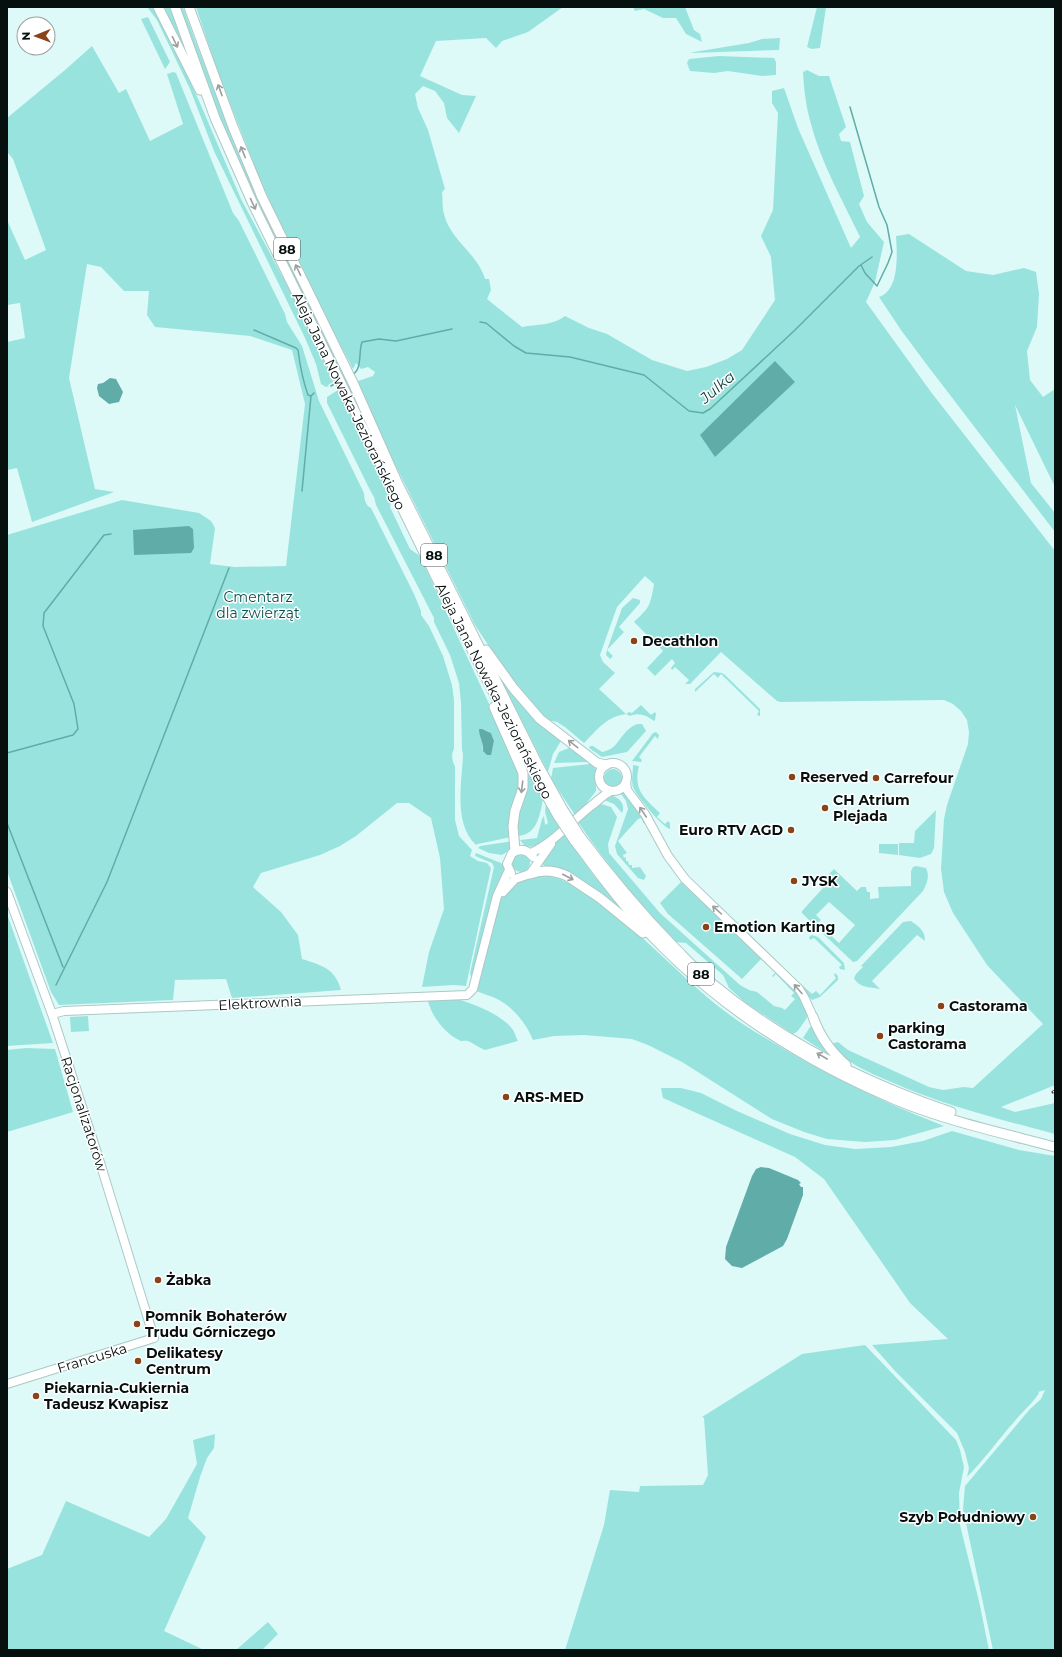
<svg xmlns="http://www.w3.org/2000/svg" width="1062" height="1657" viewBox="0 0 1062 1657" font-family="Montserrat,sans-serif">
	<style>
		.green { fill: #99e3de; fill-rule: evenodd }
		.water { fill: #60aca8 }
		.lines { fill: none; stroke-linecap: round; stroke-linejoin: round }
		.stream { stroke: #60aca8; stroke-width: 1.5 }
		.secondary-casing { stroke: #acc8c5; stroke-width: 10 }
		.primary-casing { stroke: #acc8c5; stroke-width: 11 }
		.secondary { stroke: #fff; stroke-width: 8 }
		.primary { stroke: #fff; stroke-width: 9 }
		.rail-casing { stroke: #33413f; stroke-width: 3 }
		.rail { stroke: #fff; stroke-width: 1.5; stroke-dasharray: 4.5; stroke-linecap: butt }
		.primary-bridge-casing { stroke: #acc8c5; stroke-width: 11; stroke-linecap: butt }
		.primary-bridge { stroke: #fff; stroke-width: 9 }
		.oneway { stroke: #9b9f9f }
		.poi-dot { fill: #884418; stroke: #fff; stroke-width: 1.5 }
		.labels { text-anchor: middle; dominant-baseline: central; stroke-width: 3; stroke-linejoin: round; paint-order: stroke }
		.shield { fill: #fff; stroke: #515857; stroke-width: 1 }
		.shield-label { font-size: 13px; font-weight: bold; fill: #06100f }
		.street-label { font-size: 14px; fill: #06100f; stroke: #fff }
		.park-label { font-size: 14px; fill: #084f4c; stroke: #fff }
		.poi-label { font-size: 14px; font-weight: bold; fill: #06100f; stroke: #fff; text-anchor: start }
		.water-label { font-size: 15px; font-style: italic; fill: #113735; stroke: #fff }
	</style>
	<rect width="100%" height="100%" fill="#ddfaf8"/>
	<path class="green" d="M147,7H155L200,103L241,199L302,313L331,376L333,382L328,385L329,386L326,387L321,384L316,364L305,338L214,151L190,89L157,20Z
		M164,7H170L187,55L185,54Z
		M178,7H183L196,43L245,168L342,369L340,370L266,224L219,119Z
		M196,7H563L528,32L502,41L496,48L486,38L436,41L420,76L462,95L476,96L459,133L447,118L444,103L435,91L423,86L415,94L418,108L428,130L445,189L442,192C443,199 442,207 444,214C450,240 478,254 485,279H489L491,290L487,299L522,327C537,324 552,326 565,316L589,328L607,334L652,360L687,371L706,367L727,359L742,350L775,300L771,257L761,236L773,210L778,113L772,103V91L784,88L798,128L851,248L860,237C843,201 821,163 811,124C806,107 804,90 803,72L807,70L819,76H829L846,127L839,134L841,141L850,142L864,196L859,204L867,222L884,242L875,282L866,302L931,392L1055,551V1085L1001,1107L1015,1112L1055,1103V1134C999,1119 942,1105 889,1081C867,1072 845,1062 830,1044L838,1042L848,1050L929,1087L943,1090L964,1087L973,1088L1043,1024L987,965L953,913L944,892L941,869L944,819L947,805L968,744L969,732L967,720L961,711L953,704L944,700L781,702L777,701L721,652L690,684H685L689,680L675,667L672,670L671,668L675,663L672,659L655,676L647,668L663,651L634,622C650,607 650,606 654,584L645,576L617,607L600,655L603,662L615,673L599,689L626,714L629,712L632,713L641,705L651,715L655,712L656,714L655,720L654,721C646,715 639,712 630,716L626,714C606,717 598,729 584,743L565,727L557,722L548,720L539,712L498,660L475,625L373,420L358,381L373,376L375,372L368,367L361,369L356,363L353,369L323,312L261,183L216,67Z
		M633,7H685L694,30L700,34L702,42L686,34L676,18H663L644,9L635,11Z
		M817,7H826L820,48L812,49L807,47Z
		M148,17L170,62L165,69L141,19Z
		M780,38L779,50L688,53L749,43L762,39Z
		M92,46L119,93L126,89L150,141L183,124L167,74L173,72L176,73L233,213L239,221L285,314L287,322L302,346L319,401L364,493C364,499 366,506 371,508L414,594L421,611V615L429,626L443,656L452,685L454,700V749C451,754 452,762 455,766V820L459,836L472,850L470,856L478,861L487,863L491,868L466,986L453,985L422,987L429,952L444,909L440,858L431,818L409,803H397L356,836L340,846L320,855L261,873L253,887L281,912L298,935L302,959C321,965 335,968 341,990L232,998L226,979L175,980L173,1000L59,1005L51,992L7,871V535L122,500L199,513L211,521L215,528L210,564L235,567L286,566L305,404L292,350L250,336L155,327L147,315L149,291H124L101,267L87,264L69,378L95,489L114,492L32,522L17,468L7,470V342L25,338L20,303L7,305V220L25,260L46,250L13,159L7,152V118L65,70Z
		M719,56L774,58L776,62V75L762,76L728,71L714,73L690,71L687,63L689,59Z
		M909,234L966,271L993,275L1024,268L1036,272L1039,294L1037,327L1027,351L1030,380L1043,397L1055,389V487L1015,405L1031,483L1055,513V532L927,365L901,330L879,297C900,290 897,253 896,236Z
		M338,390L392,497L390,507L410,549L420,556L491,708L519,775L520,781L511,837L478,844L476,845C453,823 462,783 463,754L462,750L461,703L459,683L450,655L434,622V618L376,505L374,497L370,490L327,403V397ZM485,730L491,733L494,741L492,749L483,751L482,739Z
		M633,598L640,600V603L619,627L624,632L607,650L613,656L610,659L606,655L607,650L622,608Z
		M714,672L722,673L725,675L760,709V716L757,715L759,711L721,674L718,678L714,674L695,692V689Z
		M499,676L503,677L560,739L561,741L553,754L548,772Z
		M637,724H642L646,731L627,752L602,757L589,748L590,746H593L602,752C616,749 616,743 624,734C627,730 632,726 637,724Z
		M656,732L659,735L658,739L655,736L639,757L642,760L641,762L632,761L653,733Z
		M569,748L573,749L588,762L554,763L559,752Z
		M517,753L543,799C540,815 537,835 518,836L517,821L525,797Z
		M590,764L596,769V791L583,808L575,815L551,779L553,768Z
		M633,765L639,766C633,790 644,798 660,813L657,817L665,824L668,821L670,823V829C662,827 636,795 633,787C631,781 633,772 633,765Z
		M604 778a9 9 0 1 1 18 0a9 9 0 1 1-18 0Z
		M623,792L646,823L644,824L641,818L638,819L618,841L627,853L623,855L624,858L626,857V861H628L629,865H632V868L640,867L646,876L644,880L638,878L617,854L615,846L628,809L626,801L621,794Z
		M610,795C619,797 626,804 622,813L614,804L604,800Z
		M546,804L560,828C549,838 541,850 525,846L520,840L537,838L542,819L544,816L545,825L548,823L545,812Z
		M601,804L611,807L617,817L608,844L609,853L660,913L740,985L749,990L757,992L774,1006L782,1008L785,1010L795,999L791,996L794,993L776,974L773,977L772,976L775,973C785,976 806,1003 807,1014C808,1018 804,1022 802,1025C799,1029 798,1032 793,1034L747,1004L729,988L723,975L686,943L676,942L670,938C637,901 606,863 578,822L596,806Z
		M936,810L934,848L931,854L920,858L899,855V843H914L915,831Z
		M564,834L594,876L622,909L575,875L564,870L544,866L542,863L547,852Z
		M513,841L510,850L502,855L489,853L478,848L480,846Z
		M879,844H898V855L879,853Z
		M476,853L501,863L504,867L505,873L472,981L470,973L494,867L492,863L475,856Z
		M512 863a9 9 0 1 1 18 0a9 9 0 1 1-18 0Z
		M916,866L926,868C930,877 927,883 923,891L857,961L853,962L817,928L820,925L839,943L855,925L829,902L816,915L821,920L815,926L802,913V911L823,888L819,884L834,869L857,891L861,887H866L867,892H870V899L879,898L878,887L911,886V871L913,867Z
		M539,874C583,877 641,937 674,967C697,989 722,1011 749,1028C811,1067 876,1100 944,1126L895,1140L865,1142L827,1139L804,1132L772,1119L682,1062L648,1045L632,1039L584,1035L554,1036L533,1040C527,1025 514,1008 499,1000C492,996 483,994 476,991L499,903C503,895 509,884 518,882C525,879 531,878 539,874Z
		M682,881L762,958L742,979L668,914L660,903Z
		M7,914L53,1043L7,1046Z
		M911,921C919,927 925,930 925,941L917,935L872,981L880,989C870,987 859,988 854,978L856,974L863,967L861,966L903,922Z
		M812,935L818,937L844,963L845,970L840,969L839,967L842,965L814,938L810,940L809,937Z
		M782,967L812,994L816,991L820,995L836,978L834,975L835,973L838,976V980L820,997L812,1000L782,969Z
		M457,999C474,1004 503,1015 513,1030C515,1033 516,1038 518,1041L485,1050C479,1048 473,1043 468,1041C465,1040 461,1042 459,1040C445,1034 431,1015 428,1001Z
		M88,1016L89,1031L71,1032L70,1017Z
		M810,1027H812L817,1038L828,1054L803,1038Z
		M26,1048L55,1049L73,1112L7,1132V1050Z
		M661,1088H681L701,1093L737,1111L790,1134L825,1145L855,1149L891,1147L923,1141L952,1131L1019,1150L1055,1156V1649L1052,1650H993L963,1509L965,1486L1030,1409L1041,1399L1045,1390L1038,1392L1039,1393C1032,1404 1022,1412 1014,1422C998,1440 984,1460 967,1477L969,1468L965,1452L957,1433L895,1371L872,1345L948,1339L910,1303L824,1179L795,1157L663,1098Z
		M865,1345L956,1440L960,1450L964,1467L959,1493L960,1525L979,1601L989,1650H565L604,1525L610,1490L639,1492L640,1486L703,1485L708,1475L704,1418L702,1417L802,1354Z
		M215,1434L214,1448L207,1458L200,1477L188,1518L206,1537L164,1631L204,1650H7V1569L42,1555L66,1501L149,1537L166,1519L197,1464L193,1440Z
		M268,1622L278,1634L262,1650H236Z"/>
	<path class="water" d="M775,361L795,382L715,457L700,435Z
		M110,378L116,379L123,392L119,402L109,404L99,396L97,388L98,384L103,383Z
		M189,526L193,529L194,548L191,553L134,555L133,530Z
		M479,729H482L491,733L494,741L491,755H487L483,751C484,743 479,737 479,729Z
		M761,1167L769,1168L798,1180L801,1183L799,1184L801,1187H803V1195L787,1239L783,1246L742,1268L732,1266L725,1259L726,1247L752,1176L756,1169Z"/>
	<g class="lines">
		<path class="stream" d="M850,107L879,207L887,225L892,252L888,263L877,286L865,273L861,265
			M480,322L486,323L514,346L526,353L570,357L644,375L689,411L703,413L710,409L794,331L859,266L872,257
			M254,330L296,348L298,350C300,366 303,381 308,395L311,396
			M352,375C363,369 358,352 362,342L379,339L396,341L452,329
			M331,386L336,383
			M302,491L311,396L314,393
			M7,753L73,735L78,729L74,704L43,626L44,613L104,535L111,534
			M7,823L63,967
			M56,985L107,882L229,568"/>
		<g class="secondary-casing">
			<path id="secondary" d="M599 777a14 14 0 1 1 28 0a14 14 0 1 1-28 0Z
				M626,782L627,790L645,814L668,856L685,879L799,989L804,997L813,1017
				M531,853C554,842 571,822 591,806C598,801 603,795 611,791
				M511,873L507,864L512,853C520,848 527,849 533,857
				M7,892L52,1014L98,1156L154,1338L7,1384
				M503,892L515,879L530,874L551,844
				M52,1014L64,1011L467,995L473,989L497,896L509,870"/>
		</g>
		<g class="primary-casing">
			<path id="primary" d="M158,7L200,90
				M175,7L215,118L253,204L464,634L534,773L558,816
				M189,7L233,127L262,197L354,385L398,484L538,765L563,810
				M486,650L514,689L540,719L592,759L597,763L606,765
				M494,707L523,773V788L515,811L513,826L515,851
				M579,835C609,875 640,912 675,948C686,959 697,971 710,982C780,1040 865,1083 951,1112
				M574,840C591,862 607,885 626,907C697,992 793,1057 896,1100C947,1121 1002,1133 1055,1147
				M530,874C543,869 556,871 567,876L600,898L643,933
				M813,1017C820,1037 830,1051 846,1065"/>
		</g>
		<use href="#secondary" class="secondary"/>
		<use href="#primary" class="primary"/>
		<g class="rail-casing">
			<path id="rail" d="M1053,1092L1055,1091"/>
		</g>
		<use href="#rail" class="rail"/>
		<g class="primary-bridge-casing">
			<path id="primary-bridge" d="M563,810L579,835
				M558,816L574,840"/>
		</g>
		<use href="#primary-bridge" class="primary-bridge"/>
	</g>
	<defs><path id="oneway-shaft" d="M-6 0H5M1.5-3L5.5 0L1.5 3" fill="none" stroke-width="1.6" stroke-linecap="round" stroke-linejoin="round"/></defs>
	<g class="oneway">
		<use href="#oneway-shaft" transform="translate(175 42) rotate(64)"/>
		<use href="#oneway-shaft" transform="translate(220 90) rotate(-110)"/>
		<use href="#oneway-shaft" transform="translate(243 152) rotate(-112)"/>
		<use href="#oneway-shaft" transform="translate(253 204) rotate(65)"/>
		<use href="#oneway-shaft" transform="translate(298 270) rotate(-116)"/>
		<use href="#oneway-shaft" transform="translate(573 744) rotate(-142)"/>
		<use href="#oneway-shaft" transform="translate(522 787) rotate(97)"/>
		<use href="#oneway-shaft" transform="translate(643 812) rotate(-124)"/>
		<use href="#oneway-shaft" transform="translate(568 877) rotate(27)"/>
		<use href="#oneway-shaft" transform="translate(717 910) rotate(-138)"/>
		<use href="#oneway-shaft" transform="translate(798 989) rotate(-131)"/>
		<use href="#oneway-shaft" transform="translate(822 1056) rotate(-150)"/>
	</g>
	<g class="poi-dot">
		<circle cx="634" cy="641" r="4"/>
		<circle cx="792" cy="777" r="4"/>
		<circle cx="876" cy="778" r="4"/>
		<circle cx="825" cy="808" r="4"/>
		<circle cx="791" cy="830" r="4"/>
		<circle cx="794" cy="881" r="4"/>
		<circle cx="706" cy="927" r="4"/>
		<circle cx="941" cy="1006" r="4"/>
		<circle cx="880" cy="1036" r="4"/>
		<circle cx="506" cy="1097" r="4"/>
		<circle cx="158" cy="1280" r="4"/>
		<circle cx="137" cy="1324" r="4"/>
		<circle cx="138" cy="1361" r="4"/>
		<circle cx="36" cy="1396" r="4"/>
		<circle cx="1033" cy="1517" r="4"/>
	</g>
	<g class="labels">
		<g class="shield">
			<rect x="274" y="238" width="26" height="22" rx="3"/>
			<rect x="421" y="544" width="26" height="22" rx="3"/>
			<rect x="688" y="963" width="26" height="22" rx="3"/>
		</g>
		<g class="shield-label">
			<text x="287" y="249">88</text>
			<text x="434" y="555">88</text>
			<text x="701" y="974">88</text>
		</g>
		<g class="street-label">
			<text transform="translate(349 401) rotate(64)">Aleja Jana Nowaka-Jeziorańskiego</text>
			<text transform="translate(494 691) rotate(63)">Aleja Jana Nowaka-Jeziorańskiego</text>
			<text transform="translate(260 1003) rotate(-3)">Elektrownia</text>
			<text transform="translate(84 1114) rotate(72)">Racjonalizatorów</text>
			<text transform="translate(92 1358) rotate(-17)">Francuska</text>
		</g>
		<g class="park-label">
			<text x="258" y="597">Cmentarz<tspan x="258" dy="16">dla zwierząt</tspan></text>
		</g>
		<g class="poi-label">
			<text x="642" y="641">Decathlon</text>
			<text x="800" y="777">Reserved</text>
			<text x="884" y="778">Carrefour</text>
			<text x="833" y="800">CH Atrium<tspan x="833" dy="16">Plejada</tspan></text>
			<text x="783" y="830" text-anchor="end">Euro RTV AGD</text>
			<text x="802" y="881">JYSK</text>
			<text x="714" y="927">Emotion Karting</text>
			<text x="949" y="1006">Castorama</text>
			<text x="888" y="1028">parking<tspan x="888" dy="16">Castorama</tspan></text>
			<text x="514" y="1097">ARS-MED</text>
			<text x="166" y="1280">Żabka</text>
			<text x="145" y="1316">Pomnik Bohaterów<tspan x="145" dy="16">Trudu Górniczego</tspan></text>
			<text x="146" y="1353">Delikatesy<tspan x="146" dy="16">Centrum</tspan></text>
			<text x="44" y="1388">Piekarnia-Cukiernia<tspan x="44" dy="16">Tadeusz Kwapisz</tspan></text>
			<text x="1025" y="1517" text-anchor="end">Szyb Południowy</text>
		</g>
		<g class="water-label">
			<text transform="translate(717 387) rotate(-40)">Julka</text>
		</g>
	</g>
	<rect width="1062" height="1657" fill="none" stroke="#06100f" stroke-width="16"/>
	<g transform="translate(36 36) rotate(269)"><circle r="19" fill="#ffffff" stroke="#9b9f9f"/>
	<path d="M0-3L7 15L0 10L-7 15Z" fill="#884418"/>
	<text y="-6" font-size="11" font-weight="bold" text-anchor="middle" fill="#06100f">N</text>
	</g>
</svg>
